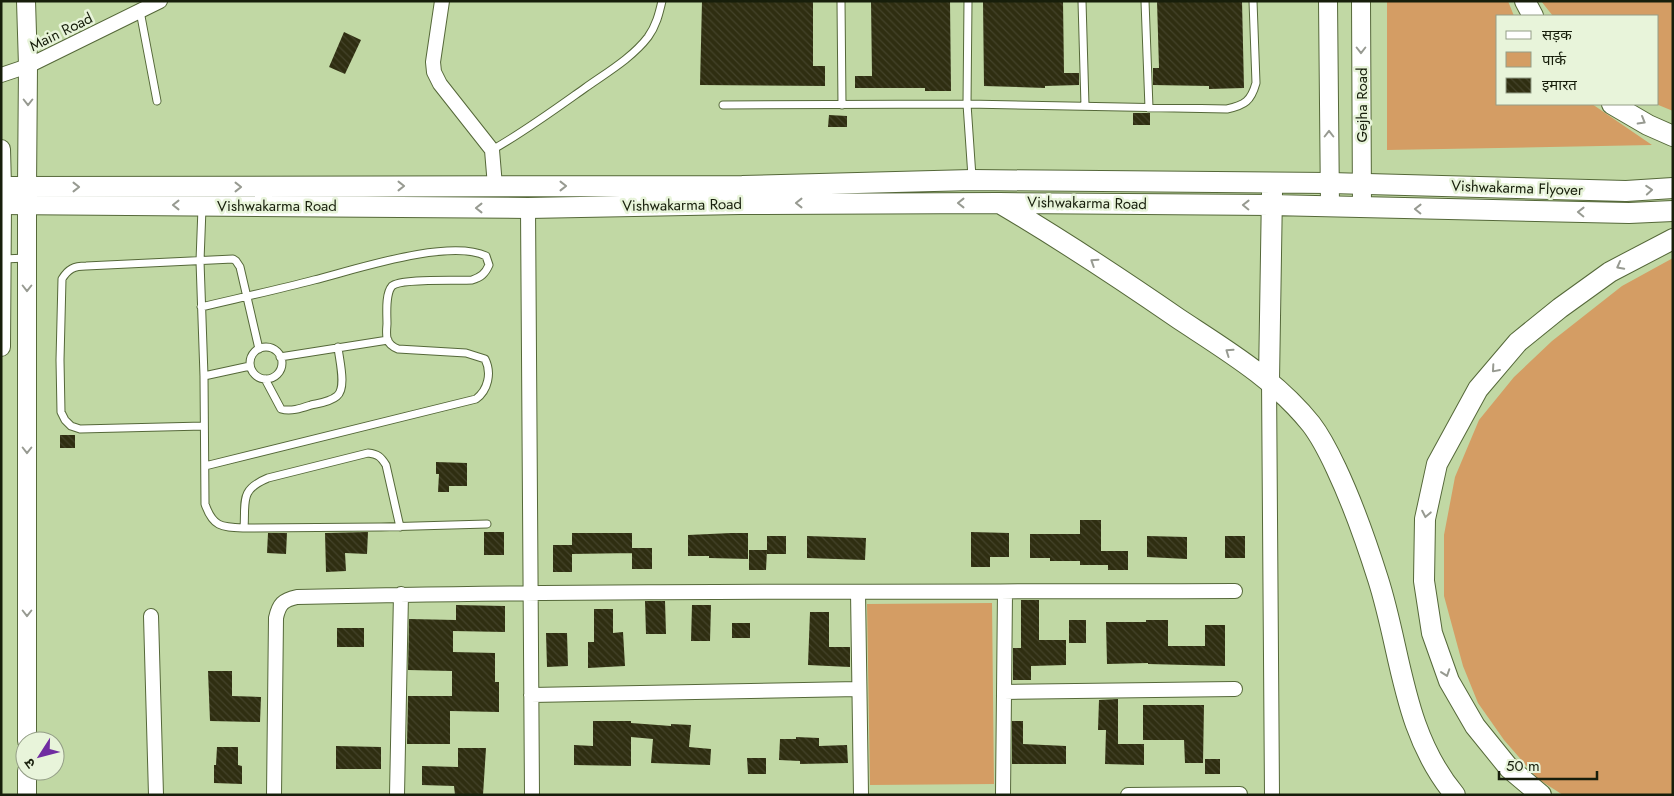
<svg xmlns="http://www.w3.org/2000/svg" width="1674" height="796" viewBox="0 0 1674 796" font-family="Jost,'Noto Sans Devanagari',sans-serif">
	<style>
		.green { fill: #d49d64 }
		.building { fill: url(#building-back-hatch) }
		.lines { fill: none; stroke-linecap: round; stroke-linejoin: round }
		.service-casing { stroke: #556839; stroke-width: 9 }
		.minor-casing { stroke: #556839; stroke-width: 16 }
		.tertiary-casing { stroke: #556839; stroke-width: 20 }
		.secondary-casing { stroke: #556839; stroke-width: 22 }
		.service { stroke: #fff; stroke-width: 7 }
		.minor { stroke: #fff; stroke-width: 14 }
		.tertiary { stroke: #fff; stroke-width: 18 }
		.secondary { stroke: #fff; stroke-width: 20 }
		.oneway { stroke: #979a91 }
		.labels { text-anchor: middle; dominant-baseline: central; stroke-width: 5; stroke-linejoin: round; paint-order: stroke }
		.street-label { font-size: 15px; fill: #171e0b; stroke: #e8f4da }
	</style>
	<defs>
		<pattern id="building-back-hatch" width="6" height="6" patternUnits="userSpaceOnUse" patternTransform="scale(1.25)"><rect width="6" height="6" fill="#2f2e11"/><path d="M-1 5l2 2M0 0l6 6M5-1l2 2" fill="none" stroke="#44432a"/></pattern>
	</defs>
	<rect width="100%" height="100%" fill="#c1d8a4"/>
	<path class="green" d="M1387,1H1508L1514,16H1498V104H1592L1652,145L1387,150Z
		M1541,1H1673V111L1656,104H1658V16H1553Z
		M1673,258V795H1563L1538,779L1504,740L1478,703L1463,666L1444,596V535L1455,477L1479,420L1514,377L1552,341L1622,286Z
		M992,603L994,784L870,785L867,604Z"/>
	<path class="building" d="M702,1H813V66H825V86L700,85Z
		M871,1H950L951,91H925V88H855V76H872Z
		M983,1H1063L1064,73H1079V85L1045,86V88L984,86Z
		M1157,1H1242L1244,88L1209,89V86L1153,85V68H1159Z
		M344,32L361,40L345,74L329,67Z
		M1133,113H1150V125H1133Z
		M829,115L847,116V127H828Z
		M60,435H75V448H60Z
		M436,462L467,463V486H449V492H438L439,474H436Z
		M1080,520H1101V551H1128V570H1108V565H1080V561H1050V558H1030V534H1080Z
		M368,532L367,554L345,553L346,571L326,572L325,533Z
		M484,532H504V555H484Z
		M971,532L1009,533V557H990V567H971Z
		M268,533H287L286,554L267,553Z
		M572,533H632V553L572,554Z
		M731,533H748V559L709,558V556H688V535Z
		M767,536H786V554H767Z
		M807,536L866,538L865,560L807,558Z
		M1147,536L1187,537V559L1147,557Z
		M1225,536H1245V558H1225Z
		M553,545H572V572H553Z
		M632,548H652V569H632Z
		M749,550H767L766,570H749Z
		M1021,600H1039V640H1066V665L1031,666V680H1013V648H1021Z
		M645,601H665L666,634H646Z
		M456,605L505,606V632L453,631V652L495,653V682H499V712L450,711V744H407L408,696H452V671L408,670L409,619L456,620Z
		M692,605H711L710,641H691Z
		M594,609H613V633L623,632L625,666L588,668V642H594Z
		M810,612H829V647H850V667L808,665Z
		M1069,620H1086V643H1069Z
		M1146,620H1168V646H1205V625H1225V666L1148,664V663L1107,664L1106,622H1146Z
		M732,623H750V638H732Z
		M337,628H364V647H337Z
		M546,633H567L568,666L547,667Z
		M208,671H232V696L261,697L260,722L210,721Z
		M1118,699V744H1144V765L1105,764L1106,730H1098L1099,700Z
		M1143,705H1204L1203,763H1185L1184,740H1143Z
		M593,721H631V723L671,726V724L691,725L689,747L711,749L710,765L651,763L653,739L631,737V766L574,765V745L593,746Z
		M1012,721H1023V744L1066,746V764H1012Z
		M796,737L819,738V746L847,745L848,763L800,764V761L779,760L780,739H796Z
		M336,746L381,747V769H336Z
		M217,747H238V765L242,766V784L214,783V765H216Z
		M458,748H486L483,795H455L454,786L422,785V766L458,767Z
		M747,758H766V774H748Z
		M1205,759H1220V774H1205Z"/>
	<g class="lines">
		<g class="service-casing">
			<path id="service" d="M841,1L842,105
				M968,1L967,104L972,177
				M1082,1L1085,106
				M1145,1L1149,108
				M140,11L157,101
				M723,105L967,104L1227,109C1245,105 1251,101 1256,83L1253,1
				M492,150C524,132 554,110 585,88C606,73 632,58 648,37C656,26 659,14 662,1
				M202,208L200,261L204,376L205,504C213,527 221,527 244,528L381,527L487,524
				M3,259L27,258
				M201,307C239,298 276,290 314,280C354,270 449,238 486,256L489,265C485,274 481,277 472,280C458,281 400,278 392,286C385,294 387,313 387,324C386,336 385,344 398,349L466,353L485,359C492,373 488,390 476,399L205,466
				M250 363a16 16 0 1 1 32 0a16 16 0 1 1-32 0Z
				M280,357L388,340
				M204,376L250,366
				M265,379L281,409C291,412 302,408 311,405C320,403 330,402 337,396C347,388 339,359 338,347
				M204,426L80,429L71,426L65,420L61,412L60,360L62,279C68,269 74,266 86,266L233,259L236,261L240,267L259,349
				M244,528C246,501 239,490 268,478L368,453C378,454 381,457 386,465L400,527"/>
		</g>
		<g class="minor-casing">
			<path id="minor" d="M442,1L433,62L434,72L440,84L492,150L495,186
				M1,75L28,66L160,1
				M528,208L532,795
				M1269,380L1272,795
				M858,592L861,795
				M151,616L156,795
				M1004,692L1235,689
				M531,695L859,689
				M274,795L276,618C279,604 283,600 297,597C609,590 922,592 1235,591
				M397,795L401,594
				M1003,795L1005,592
				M1128,795L1240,794"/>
		</g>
		<g class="tertiary-casing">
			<path id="tertiary" d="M26,1L28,66L27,187
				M1328,1L1330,207
				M1361,1L1362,208
				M1,149L2,187
				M1,347L2,204
				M27,741V204
				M27,795V771"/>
		</g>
		<g class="secondary-casing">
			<path id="secondary" d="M1525,1L1533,16
				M1612,104L1648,125L1673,136
				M1,187L742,186L972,180L1330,183L1626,191L1673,188
				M1,204L528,208L740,204L999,203L1271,205L1629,213L1673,211
				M1001,204C1062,240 1121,279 1179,319C1226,350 1275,379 1311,424C1321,437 1329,453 1336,468C1353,504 1366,541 1378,579C1402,654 1402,731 1455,795
				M1269,380L1272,192
				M1541,795L1509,768L1475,726L1449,681L1432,633L1424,581L1425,519L1437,464L1478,389L1518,342L1560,308L1610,272L1673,239"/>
		</g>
		<use href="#service" class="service"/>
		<use href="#minor" class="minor"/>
		<use href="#tertiary" class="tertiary"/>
		<use href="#secondary" class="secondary"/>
	</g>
	<defs><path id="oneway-chevron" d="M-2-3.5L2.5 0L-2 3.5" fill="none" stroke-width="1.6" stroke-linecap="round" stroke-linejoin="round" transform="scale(1.25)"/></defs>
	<g class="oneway">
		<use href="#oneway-chevron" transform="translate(1361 50) rotate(90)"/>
		<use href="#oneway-chevron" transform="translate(28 102) rotate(90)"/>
		<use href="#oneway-chevron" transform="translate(1642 121) rotate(30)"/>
		<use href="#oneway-chevron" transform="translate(1329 134) rotate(-90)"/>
		<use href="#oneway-chevron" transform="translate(401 186)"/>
		<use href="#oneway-chevron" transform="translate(563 186)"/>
		<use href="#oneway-chevron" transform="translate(76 187)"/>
		<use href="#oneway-chevron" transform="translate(238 187)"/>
		<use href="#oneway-chevron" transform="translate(1649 190) rotate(-4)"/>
		<use href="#oneway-chevron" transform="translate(799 203) rotate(180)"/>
		<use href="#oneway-chevron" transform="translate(961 203) rotate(180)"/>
		<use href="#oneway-chevron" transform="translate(176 205) rotate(-180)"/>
		<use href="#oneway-chevron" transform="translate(1246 205) rotate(-179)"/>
		<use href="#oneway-chevron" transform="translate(479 208) rotate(-180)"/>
		<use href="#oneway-chevron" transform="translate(1418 209) rotate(-179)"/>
		<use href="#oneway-chevron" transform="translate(1581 212) rotate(-179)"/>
		<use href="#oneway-chevron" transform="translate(1094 262) rotate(-147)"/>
		<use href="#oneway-chevron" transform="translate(1620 266) rotate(152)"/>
		<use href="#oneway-chevron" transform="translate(27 288) rotate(90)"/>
		<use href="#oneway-chevron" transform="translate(1229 352) rotate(-145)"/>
		<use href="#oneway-chevron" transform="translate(1495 369) rotate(131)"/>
		<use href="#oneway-chevron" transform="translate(27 450) rotate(90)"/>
		<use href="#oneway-chevron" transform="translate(1426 514) rotate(101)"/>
		<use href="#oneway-chevron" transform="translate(27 613) rotate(90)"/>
		<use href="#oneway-chevron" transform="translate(1446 673) rotate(71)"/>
	</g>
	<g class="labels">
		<g class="street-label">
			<text transform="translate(61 32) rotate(-26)">Main Road</text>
			<text transform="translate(1362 105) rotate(-90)">Gejha Road</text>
			<text transform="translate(1517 188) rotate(2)">Vishwakarma Flyover</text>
			<text transform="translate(1087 203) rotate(1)">Vishwakarma Road</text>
			<text transform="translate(682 205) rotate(-1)">Vishwakarma Road</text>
			<text x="277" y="206">Vishwakarma Road</text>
		</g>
	</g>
	<rect width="1674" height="796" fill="none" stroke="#171e0b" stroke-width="5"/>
	<rect x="1496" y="15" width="162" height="90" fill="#e8f4da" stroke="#949e87"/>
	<rect x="1506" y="31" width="25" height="8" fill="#ffffff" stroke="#949e87"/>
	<text x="1542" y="40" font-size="15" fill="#171e0b">सड़क</text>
	<rect x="1506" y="52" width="25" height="15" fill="#d49d64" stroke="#949e87"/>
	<text x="1542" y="65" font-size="15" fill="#171e0b">पार्क</text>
	<rect x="1506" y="78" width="25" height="15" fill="url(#building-back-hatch)" stroke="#949e87"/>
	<text x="1542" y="90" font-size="15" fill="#171e0b">इमारत</text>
	<g transform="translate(40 756) rotate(234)"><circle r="24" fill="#e8f4da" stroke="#949e87"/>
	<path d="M0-4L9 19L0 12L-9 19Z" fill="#702da1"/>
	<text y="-8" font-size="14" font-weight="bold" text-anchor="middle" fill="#171e0b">उ</text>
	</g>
	<path d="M1499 771v8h98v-8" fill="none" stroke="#171e0b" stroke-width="2.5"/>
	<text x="1506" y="771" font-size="15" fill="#171e0b" stroke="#e8f4da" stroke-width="4" paint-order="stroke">50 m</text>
</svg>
